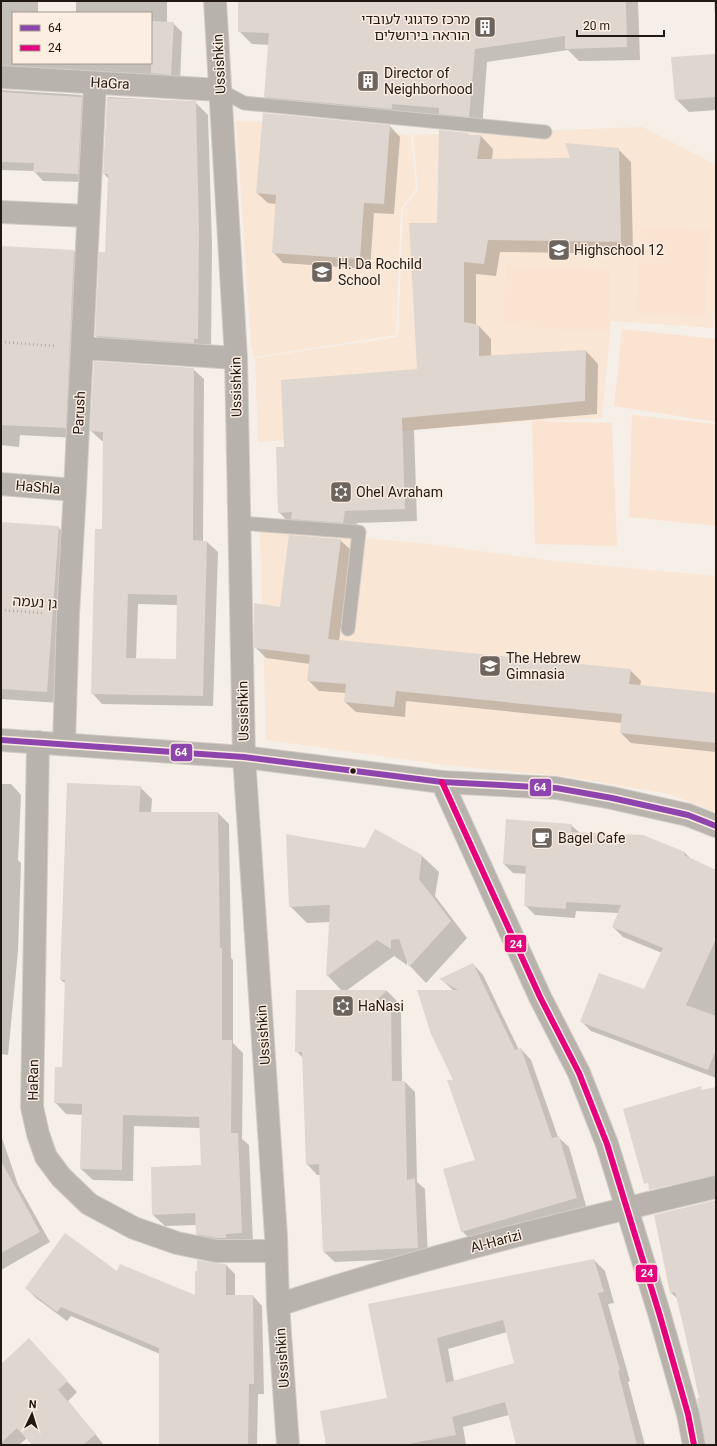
<svg xmlns="http://www.w3.org/2000/svg" width="717" height="1446" viewBox="0 0 717 1446" font-family="Roboto,'Noto Sans Hebrew',sans-serif">
	<style>
		.built { fill: #f9e6d5 }
		.green { fill: #fae3d0 }
		.shadow { fill: #0003; fill-rule: evenodd }
		.building { fill: #ded6cf; fill-rule: evenodd }
		.lines { fill: none; stroke-linecap: round; stroke-linejoin: round }
		.lane-casing { stroke: #d3cdc7; stroke-width: 15 }
		.street-casing { stroke: #d3cdc7; stroke-width: 24 }
		.secondary-casing { stroke: #d3cdc7; stroke-width: 24 }
		.path { stroke: #b4aea9; stroke-width: 2.5; stroke-dasharray: 1 3; stroke-linecap: butt }
		.lane { stroke: #b9b3ad; stroke-width: 13 }
		.street { stroke: #b9b3ad; stroke-width: 22 }
		.secondary { stroke: #b8b2ac; stroke-width: 22 }
		.bus-1-casing { stroke: #fceee2; stroke-width: 9 }
		.bus-2-casing { stroke: #fceee2; stroke-width: 9 }
		.bus-1 { stroke: #8e44ad; stroke-width: 6 }
		.bus-2 { stroke: #e5007d; stroke-width: 6 }
		.bus-dot { fill: #211912; stroke: #fceee2; stroke-width: 1.5 }
		.labels { text-anchor: middle; dominant-baseline: central; stroke-width: 3; stroke-linejoin: round; paint-order: stroke }
		.poi-label { font-size: 14px; fill: #211912; stroke: #fceee2; text-anchor: start }
		.street-label { font-size: 14px; fill: #211912; stroke: #fceee2 }
		.line-badge { stroke: #fceee2; stroke-width: 1.5 }
		.badge-label { font-size: 11px; text-anchor: middle; font-weight: bold; fill: #fff }
	</style>
	<rect width="100%" height="100%" fill="#f6efe8"/>
	<path class="built" d="M236,121L358,125L411,136L416,189L401,209L396,335L254,357L251,345Z
		M643,127L716,165V291L713,328L611,321L602,418L532,421L258,442L255,358L398,337L403,209L418,190L413,135Z
		M260,529L420,543L554,561L716,576V812L669,794L570,777L453,766L266,740Z"/>
	<path class="green" d="M641,226L709,230L705,316L636,313Z
		M506,265L611,270L608,331L503,326Z
		M622,329L716,339V422L614,406Z
		M632,415L716,424V526L629,517Z
		M532,421L612,423L617,546L535,544Z"/>
	<path class="shadow" d="M1,1H38V13H13V63H151V13H76V1H167V23H173L182,32L180,83L1,77Z
		M239,1H638L640,60L579,61L568,50L487,62L482,129L278,110L265,97L269,45L252,44L239,31Z
		M714,1H716V31Z
		M716,55V110L689,112L676,99Z
		M1,90L81,95L90,104L86,182L43,181L34,171L1,170Z
		M108,97L195,102L208,115L212,245L211,352L109,349L96,336L106,253L109,179L104,174Z
		M264,114L390,126L400,137L394,214L374,213L370,269L283,263L273,252L276,204L268,203L257,193Z
		M468,134L470,136H481L493,149L492,160L571,159L618,149L631,162L633,254L500,252L496,276L476,274V326H479L491,339V356L586,351L598,364L597,414L414,430L417,521L357,523L355,535L291,525L279,512L285,448L418,370L437,224Z
		M1,248L74,251L84,262L76,438L20,435L19,447L1,445Z
		M193,369L204,379L203,542H207L218,552L213,706L102,704L92,693L103,530L104,441H102L91,431ZM138,604L177,605V660L136,659Z
		M1,523L58,527L70,539L59,703L1,699Z
		M340,540L351,550L339,641L630,670L641,681L640,686L716,694V752L631,743L621,733L622,723L406,701L405,717L356,712L345,702L346,693L319,691L308,680L310,664L266,658L255,647L280,608Z
		M1,784H11L21,795L18,860L21,863L18,951L8,1055L2,1054L1,1072Z
		M140,787L152,799L151,813H218L229,824L231,958L233,960V1043L243,1053L242,1139L249,1145L253,1245H208L197,1234L196,1225L165,1226L153,1215L202,1166L200,1128L134,1126L133,1181L93,1180L81,1169L83,1115L66,1114L55,1102L63,1068L66,984L61,980Z
		M571,825L580,833L643,836L685,853L691,859L716,871V1078L591,1031L581,1021L644,991L662,953L623,937L613,927L619,913L576,911L575,918L535,915L525,905L527,874L513,873L504,864Z
		M366,850L422,856L439,872L435,896L467,938L426,983L410,966L407,961V965L394,956L346,991H387L397,1001L393,1005L401,1013L402,1082H405L415,1092L417,1182L425,1189L428,1258L335,1262L324,1252L321,1175H317L307,1164L304,1059L296,1051L342,991L328,976L330,922L307,923L290,906Z
		M473,964L483,975L519,1050L521,1049L531,1060L558,1137L569,1147L587,1209L473,1242L462,1231L476,1161L455,1081L454,991L441,979Z
		M1,1135L18,1185L50,1242L1,1270Z
		M716,1202V1445H709L700,1398L678,1299L671,1293Z
		M594,1260L605,1271L614,1303L608,1304L630,1381L628,1382L645,1445H517L509,1415L463,1427L466,1445H327L388,1399L369,1304ZM507,1332L516,1364L454,1381L448,1349Z
		M225,1264L235,1274V1296H253L262,1306L264,1394H258L257,1445H160V1354L71,1316L67,1321L36,1298L26,1288L117,1272L196,1297Z
		M38,1350L77,1392L68,1401L104,1445H33L27,1438L19,1445H1V1365Z"/>
	<path class="building" d="M238,1H626L627,47L565,49V36L475,49L469,117L439,114V108L392,104V109L264,97L269,33L238,32Z
		M151,21L174,22L171,75L151,73Z
		M716,54V97L675,100L671,57Z
		M1,92L82,97L78,174L33,172L34,163L1,162Z
		M107,98L196,101L199,232L198,339H194V343L95,336L99,252H105L108,174H103Z
		M263,113L390,125L384,204L364,203L360,259L272,253L276,195L256,193Z
		M439,130L468,133V135H481L477,159L570,158L565,143L619,148L621,242L488,240L484,264L464,262V322L479,325V356L586,350L585,401L402,418L405,509L345,511L343,523L291,519L292,512L278,513L276,447H284L281,380L417,369L409,223H437Z
		M1,246L74,250L66,428L1,425Z
		M94,361L194,368L193,540L207,541L203,696L91,694L95,529H102L103,432L90,431ZM128,594L177,595L176,659L126,658Z
		M1,522L59,526L47,692L1,689Z
		M289,535L341,539L328,639L631,669L629,684L716,693V743L620,733L622,714L396,691L394,707L344,702L346,684L307,681L310,655L254,648V603L280,607Z
		M67,783L141,786L139,812H218L220,948H222V1040H232L231,1133H238L242,1233L226,1234V1238H217L196,1234L195,1213L152,1215L151,1167L201,1165L199,1117L123,1115L122,1170L80,1169L82,1104L54,1103L55,1067H62L65,980H60Z
		M506,819L572,824L571,832L643,835L685,852L684,855L716,870V939L686,1005L716,1016V1049L708,1070L580,1022L599,973L644,989L663,948L612,927L621,905L566,902V909L524,906L526,866L503,864Z
		M375,829L422,855L419,879L451,921L409,967L399,939L391,940V949L377,940L326,977L330,905L289,907L286,834L365,848Z
		M473,963L515,1050L521,1048L552,1138L559,1136L577,1198L461,1232L443,1169L475,1160L447,1080H453L431,1034L417,990H458L439,979Z
		M296,990H387L365,1013L391,1001L392,1081H405L407,1180L415,1178L418,1248L323,1252L319,1164L306,1165L302,1052H295Z
		M702,1086L701,1090L716,1087V1175L649,1190L648,1183L644,1184L623,1109Z
		M1,1161L40,1232L1,1253Z
		M716,1200V1445H706L697,1398H699L685,1333L675,1292L670,1293L654,1215Z
		M65,1233L117,1271L120,1264L195,1295V1271H197V1260L214,1263L226,1264V1295H253L254,1384H249L248,1445H159V1348L61,1307L57,1312L25,1288Z
		M594,1259L604,1292L598,1293L620,1370L618,1371L637,1445H516L505,1402L452,1417L456,1435L403,1445H326L320,1411L387,1398L368,1304ZM503,1320L514,1363L446,1383L437,1338Z
		M29,1338L68,1381L58,1390L96,1434L83,1445H32L17,1428L1,1443V1364Z"/>
	<g class="lines">
		<g class="lane-casing">
			<path id="lane" d="M220,90L244,103L545,132
				M239,523L359,532L348,629"/>
		</g>
		<g class="street-casing">
			<path id="street" d="M1,77L220,90
				M1,212L88,216
				M82,348L236,358
				M1,484L75,490
				M1,740L244,757
				M38,742L32,1107L38,1134L46,1157L61,1177L89,1204L134,1228L177,1243L216,1251H276
				M64,744L68,615L75,490L95,83
				M442,782L556,788L612,798L688,815L716,826
				M278,1305C422,1257 569,1222 716,1187"/>
		</g>
		<g class="secondary-casing">
			<path id="secondary" d="M215,1L236,358L244,757L276,1236L278,1305L288,1445
				M244,757L442,782L540,997L579,1073L607,1144L660,1316L688,1414L694,1445"/>
		</g>
		<path class="path" d="M1,342L56,346
			M1,610L42,613"/>
		<use href="#lane" class="lane"/>
		<use href="#street" class="street"/>
		<use href="#secondary" class="secondary"/>
		<g class="bus-1-casing">
			<path id="bus-1" d="M1,740L244,757L442,782L556,788L612,798L688,815L716,826"/>
		</g>
		<g class="bus-2-casing">
			<path id="bus-2" d="M442,782L540,997L579,1073L607,1144L660,1316L688,1414L694,1445"/>
		</g>
		<use href="#bus-1" class="bus-1"/>
		<use href="#bus-2" class="bus-2"/>
	</g>
	<defs>
		<g id="building-square" transform="scale(1.15)"><rect x="-9" y="-9" width="18" height="18" rx="4" fill="#6c645d" stroke="#fceee2"/><path d="M-4-6H4V6H1V3H-1V6H-4ZM-2.5-4.3h1.7v1.8h-1.7ZM.8-4.3h1.7v1.8H.8ZM-2.5-1h1.7V.8h-1.7ZM.8-1h1.7V.8H.8Z" fill="#fff"/></g>
		<g id="school-square" transform="scale(1.15)"><rect x="-9" y="-9" width="18" height="18" rx="4" fill="#6c645d" stroke="#fceee2"/><path d="M0-5L7-2L0 1L-7-2ZM-4 1L0 2.5L4 1V4Q0 6-4 4Z" fill="#fff"/></g>
		<g id="synagogue-square" transform="scale(1.15)"><rect x="-9" y="-9" width="18" height="18" rx="4" fill="#6c645d" stroke="#fceee2"/><path d="M0-6.5L5.6 3.2H-5.6ZM0 6.5L5.6-3.2H-5.6Z" fill="#fff"/></g>
		<g id="cafe-square" transform="scale(1.15)"><rect x="-9" y="-9" width="18" height="18" rx="4" fill="#6c645d" stroke="#fceee2"/><path d="M-5.5-4.5H6V0H3Q3 3.5 0 3.5H-2.5Q-5.5 3.5-5.5 0ZM3-3.2v2h1.7v-2ZM-6 4.5H4V6H-6Z" fill="#fff"/></g>
	</defs>
	<g fill-rule="evenodd">
		<use href="#building-square" x="485" y="27"/>
		<use href="#building-square" x="368" y="81"/>
		<use href="#school-square" x="559" y="250"/>
		<use href="#school-square" x="322" y="272"/>
		<use href="#synagogue-square" x="341" y="492"/>
		<use href="#school-square" x="490" y="666"/>
		<use href="#cafe-square" x="542" y="838"/>
		<use href="#synagogue-square" x="343" y="1006"/>
	</g>
	<circle class="bus-dot" cx="353" cy="771" r="3.5"/>
	<g class="labels">
		<g class="poi-label">
			<text x="470" y="19" text-anchor="end">מרכז פדגוגי לעובדי<tspan x="470" dy="16">הוראה בירושלים</tspan></text>
			<text x="384" y="73">Director of<tspan x="384" dy="16">Neighborhood</tspan></text>
			<text x="574" y="250">Highschool 12</text>
			<text x="338" y="264">H. Da Rochild<tspan x="338" dy="16">School</tspan></text>
			<text x="356" y="492">Ohel Avraham</text>
			<text x="506" y="658">The Hebrew<tspan x="506" dy="16">Gimnasia</tspan></text>
			<text x="558" y="838">Bagel Cafe</text>
			<text x="358" y="1006">HaNasi</text>
		</g>
		<g class="street-label">
			<text transform="translate(219 64) rotate(-93)">Ussishkin</text>
			<text transform="translate(110 83) rotate(3)">HaGra</text>
			<text transform="translate(236 387) rotate(-91)">Ussishkin</text>
			<text transform="translate(79 413) rotate(-87)">Parush</text>
			<text transform="translate(38 487) rotate(5)">HaShla</text>
			<text transform="translate(35 602) rotate(4)">גן נעמה</text>
			<text transform="translate(243 711) rotate(-91)">Ussishkin</text>
			<text transform="translate(263 1035) rotate(-94)">Ussishkin</text>
			<text transform="translate(33 1080) rotate(-89)">HaRan</text>
			<text transform="translate(496 1241) rotate(-15)">Al-Harizi</text>
			<text transform="translate(282 1358) rotate(-94)">Ussishkin</text>
		</g>
	</g>
	<g class="line-badge">
		<rect x="170" y="743" width="23" height="19" rx="4" fill="#8e44ad"/>
		<rect x="529" y="778" width="23" height="19" rx="4" fill="#8e44ad"/>
		<rect x="504" y="934" width="23" height="19" rx="4" fill="#e5007d"/>
		<rect x="635" y="1264" width="23" height="19" rx="4" fill="#e5007d"/>
	</g>
	<g class="badge-label">
		<text x="181" y="756">64</text>
		<text x="540" y="791">64</text>
		<text x="516" y="948">24</text>
		<text x="647" y="1277">24</text>
	</g>
	<rect width="717" height="1446" fill="none" stroke="#211912" stroke-width="4"/>
	<rect x="12" y="12" width="140" height="52" fill="#fceee2" stroke="#a4998f"/>
	<rect x="20" y="25" width="20" height="6" fill="#8e44ad" stroke="#a4998f"/>
	<text x="48" y="32" font-size="12" fill="#211912">64</text>
	<rect x="20" y="45" width="20" height="6" fill="#e5007d" stroke="#a4998f"/>
	<text x="48" y="52" font-size="12" fill="#211912">24</text>
	<g transform="translate(32 1414) rotate(4)" stroke="#fceee2" stroke-width="3" paint-order="stroke">
	<path d="M0-3L7 15L0 10L-7 15Z" fill="#211912"/>
	<text y="-6" font-size="11" font-weight="bold" text-anchor="middle" fill="#211912">N</text>
	</g>
	<path d="M577 30v6h87v-6" fill="none" stroke="#211912" stroke-width="2"/>
	<text x="583" y="30" font-size="12" fill="#211912" stroke="#fceee2" stroke-width="3" paint-order="stroke">20 m</text>
</svg>
